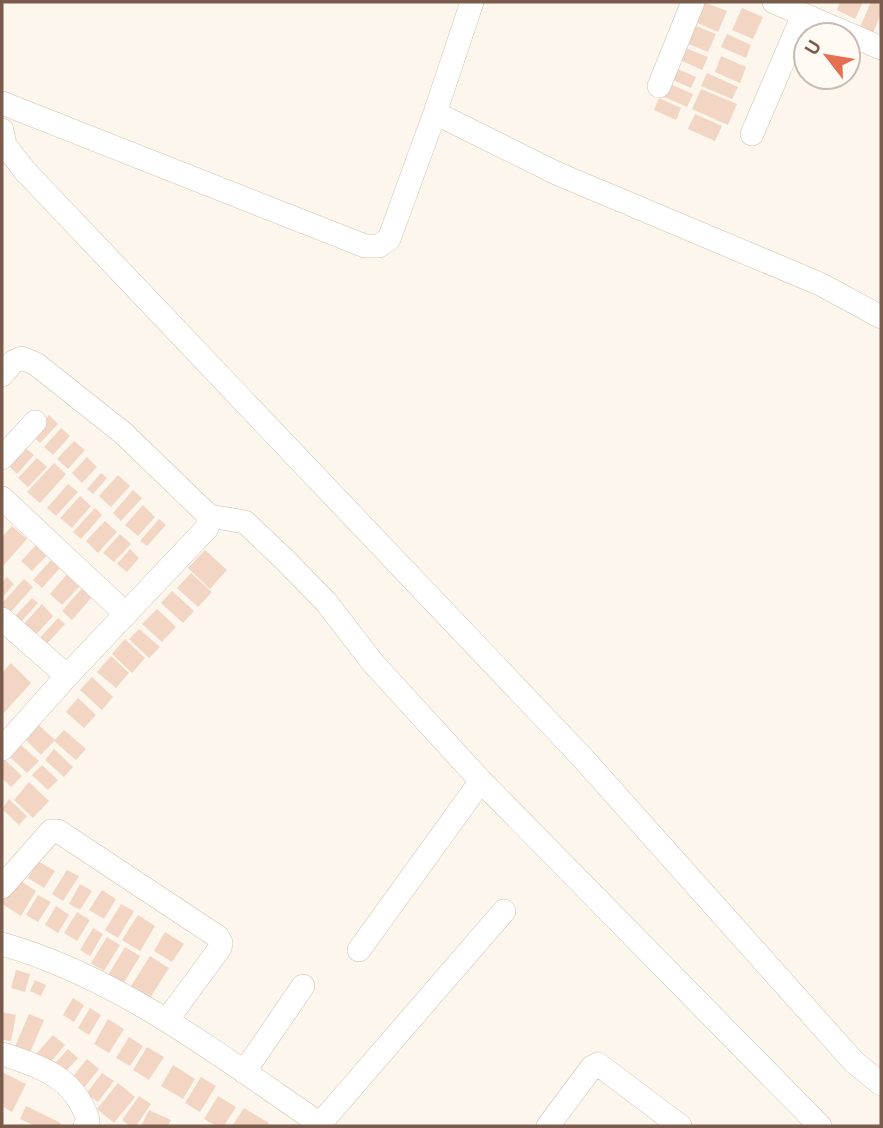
<svg xmlns="http://www.w3.org/2000/svg" width="883" height="1128" viewBox="0 0 883 1128" font-family="Ubuntu,sans-serif">
	<style>
		.building { fill: #f3d5c3 }
		.lines { fill: none; stroke-linecap: round; stroke-linejoin: round }
		.street-casing { stroke: #d1beb0; stroke-width: 24 }
		.street { stroke: #fff; stroke-width: 23 }
	</style>
	<rect width="100%" height="100%" fill="#fdf6ec"/>
	<path class="building" d="M704,2L727,11L718,32L693,21Z
		M840,2H863L855,19L837,10Z
		M871,2L881,4V13L873,33L860,27Z
		M742,8L763,17L753,39L732,30Z
		M689,23L716,34L708,52L681,41Z
		M727,34L751,45L746,58L721,47Z
		M683,47L708,57L702,70L678,59Z
		M721,56L746,67L740,83L715,72Z
		M671,66L696,77L691,88L666,77Z
		M707,73L738,87L732,99L701,86Z
		M670,84L693,94L687,107L664,97Z
		M701,89L737,104L728,125L692,109Z
		M659,98L681,108L676,120L654,110Z
		M695,114L722,126L715,141L688,129Z
		M49,415L58,424L40,443L31,435Z
		M61,428L70,436L53,455L44,447Z
		M74,441L85,450L68,469L57,459Z
		M22,445L34,455L17,474L6,463Z
		M87,457L97,467L82,483L72,473Z
		M37,458L47,467L28,487L18,478Z
		M54,463L66,474L40,503L27,492Z
		M101,473L107,478L93,494L87,489Z
		M118,475L130,486L111,507L99,496Z
		M68,484L78,492L56,516L47,508Z
		M133,490L142,498L121,521L113,513Z
		M80,496L91,506L72,528L60,518Z
		M143,505L155,517L138,536L125,525Z
		M95,508L102,515L81,539L73,532Z
		M159,519L166,525L147,546L140,541Z
		M105,521L117,532L98,553L86,541Z
		M12,526L27,539L4,565L2,563V537Z
		M120,534L131,544L114,562L103,553Z
		M37,544L48,554L32,571L21,561Z
		M130,549L139,558L127,572L117,564Z
		M205,550L227,570L210,589L188,568Z
		M51,560L60,568L42,588L33,580Z
		M68,573L81,585L62,605L50,594Z
		M191,573L212,592L198,607L177,588Z
		M7,577L14,584L2,598V582Z
		M24,579L33,587L7,616L2,612V603Z
		M83,587L93,596L72,620L62,611Z
		M172,591L194,611L183,623L161,603Z
		M32,598L38,603L22,621L15,616Z
		M42,604L53,616L33,638L21,627Z
		M157,609L176,627L162,642L142,624Z
		M58,618L65,624L45,646L38,640Z
		M139,629L160,647L149,658L129,639Z
		M125,639L145,658L132,673L112,654Z
		M111,656L129,673L116,688L97,672Z
		M11,663L31,683L2,715V673Z
		M92,677L113,697L102,710L80,690Z
		M78,698L96,715L84,728L66,712Z
		M39,725L55,740L41,755L26,740Z
		M64,730L86,749L76,760L54,741Z
		M21,745L39,761L27,773L10,757Z
		M54,749L73,767L64,777L45,760Z
		M5,760L22,776L11,787L2,778V764Z
		M42,765L58,780L48,790L32,775Z
		M29,782L49,801L33,818L14,800Z
		M9,799L27,816L19,825L2,809Z
		M38,861L55,871L44,888L28,878Z
		M67,870L79,876L63,901L52,894Z
		M15,877L36,891L21,916L2,904V899Z
		M80,884L92,891L80,910L69,904Z
		M102,890L116,899L104,919L89,910Z
		M38,895L51,902L38,922L26,915Z
		M121,904L134,911L118,938L105,930Z
		M56,906L69,915L58,933L45,925Z
		M77,912L90,920L77,941L64,933Z
		M138,915L155,926L140,951L122,940Z
		M93,928L103,934L90,956L80,950Z
		M165,932L184,944L172,962L154,951Z
		M107,937L120,945L104,971L91,963Z
		M125,947L140,956L123,984L108,975Z
		M150,956L169,968L150,998L131,986Z
		M16,970L30,974L25,992L11,988Z
		M35,980L46,985L41,996L30,991Z
		M73,998L84,1005L74,1022L63,1015Z
		M90,1008L101,1015L89,1035L78,1028Z
		M2,1012L16,1015L11,1041L2,1040Z
		M29,1014L44,1020L29,1055L14,1049Z
		M108,1019L124,1029L109,1053L94,1044Z
		M53,1035L65,1045L48,1065L36,1054Z
		M129,1037L143,1046L130,1066L116,1058Z
		M147,1047L164,1057L149,1080L133,1070Z
		M68,1049L78,1058L65,1072L55,1063Z
		M87,1059L99,1069L83,1089L71,1079Z
		M173,1065L195,1079L183,1099L161,1086Z
		M2,1072L26,1084L12,1112L2,1106Z
		M102,1073L114,1081L98,1102L86,1094Z
		M201,1077L216,1086L200,1112L185,1103Z
		M118,1083L135,1097L114,1123L97,1109Z
		M139,1096L151,1104L136,1126H130L122,1120Z
		M218,1096L236,1107L224,1126H216L204,1119Z
		M26,1106L61,1123L59,1126H35L20,1119Z
		M244,1108L269,1123L267,1126H232Z
		M149,1110L171,1120L168,1126H141Z"/>
	<g class="lines">
		<g class="street-casing">
			<path id="street" d="M774,2L881,48
				M659,86L693,2
				M2,103L365,246H379L389,239L435,113L472,2
				M435,113L556,173L820,284L881,317
				M2,130L5,145L25,171L581,756L854,1062L881,1084
				M752,134L803,15
				M2,375L13,362L22,358L36,364L123,433L209,516L245,522L285,560L326,602L373,663L481,781L820,1126
				M2,458L35,422
				M2,498L126,614
				M2,619L67,676
				M2,749L67,676L207,528L209,516
				M2,887L51,831H58L218,937L221,943L220,948L167,1020
				M2,944C117,976 222,1057 320,1124L504,911
				M359,950L481,781
				M2,1054C41,1066 75,1078 88,1120L85,1126
				M244,1072L303,986
				M548,1126L592,1067L598,1064L680,1126"/>
		</g>
		<use href="#street" class="street"/>
	</g>
	<rect width="883" height="1128" fill="none" stroke="#7a5c4d" stroke-width="7"/>
	<g transform="translate(827 56) rotate(301)"><circle r="33" fill="#fffaf3" stroke="#cabbb1" stroke-width="2"/>
	<path d="M0-5L12 26L0 18L-12 26Z" fill="#e76f51"/>
	<text y="-10" font-size="19" font-weight="bold" text-anchor="middle" fill="#7a5c4d">U</text>
	</g>
</svg>
